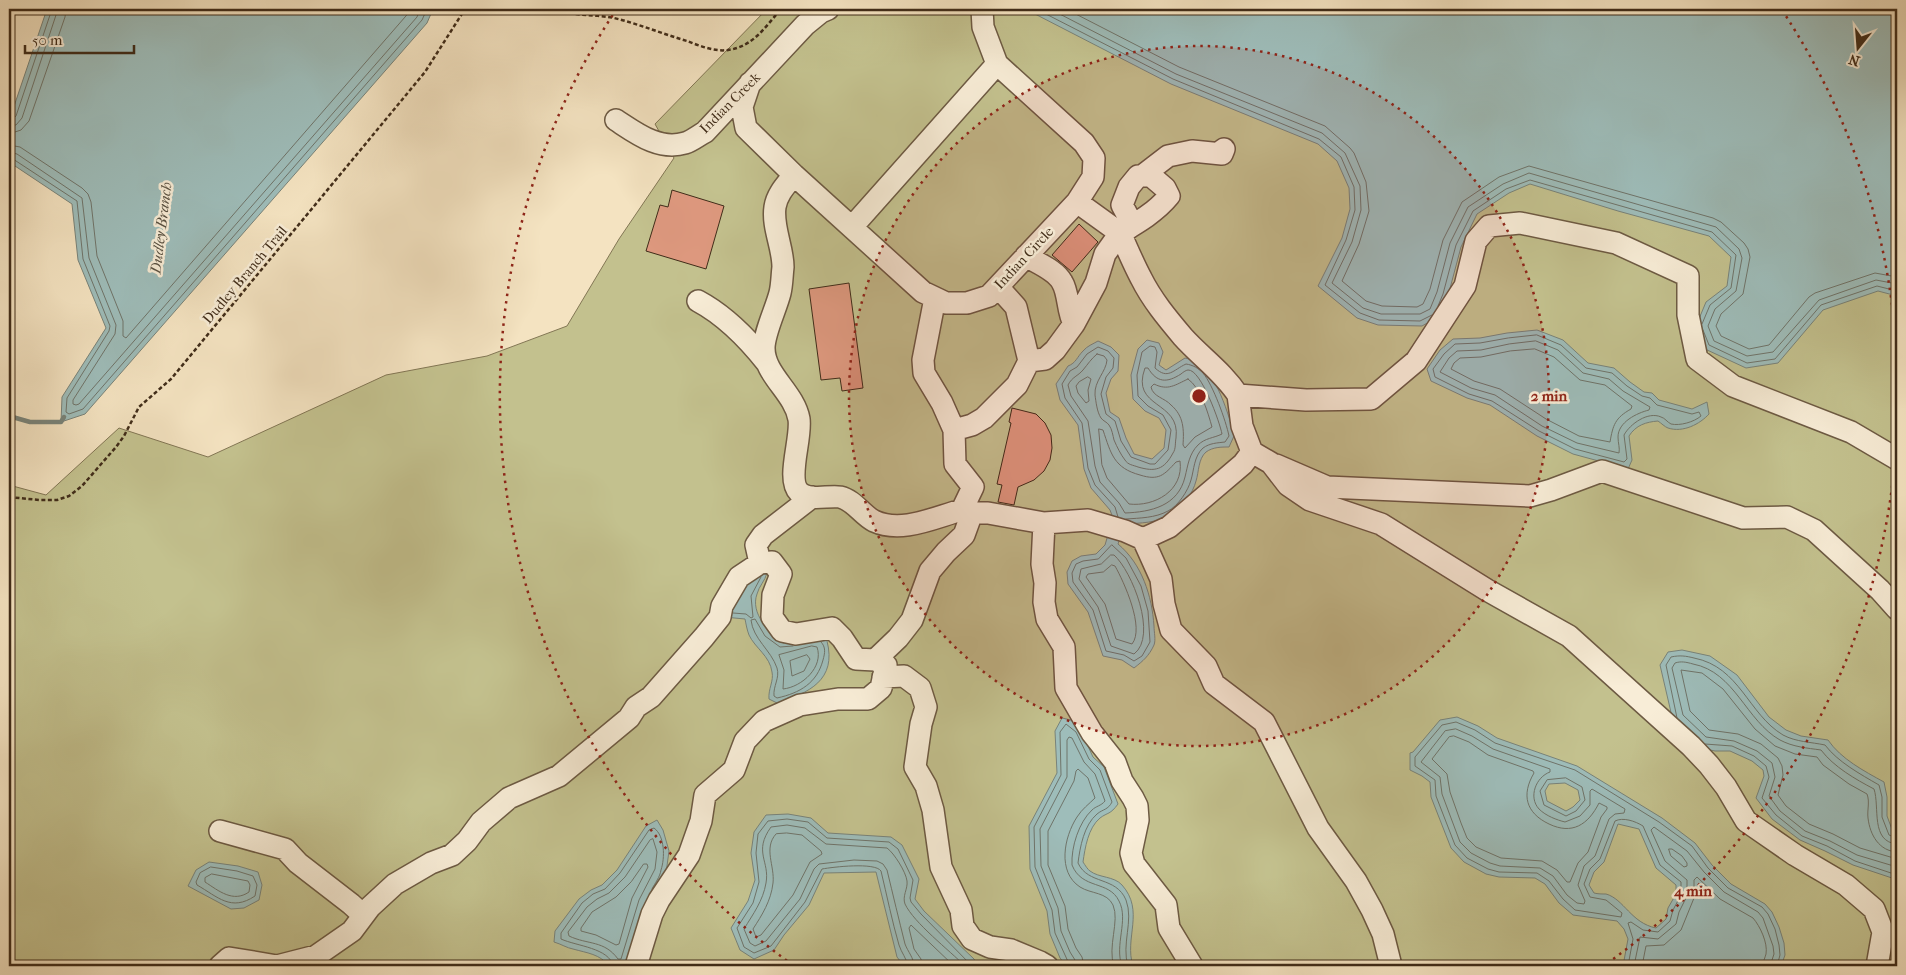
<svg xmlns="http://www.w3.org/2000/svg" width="1906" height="975" viewBox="0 0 1906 975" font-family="'IM FELL French Canon',serif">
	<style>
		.green { fill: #c3c18e; stroke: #827654 }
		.water { fill: #9ebdba; stroke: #78837a; fill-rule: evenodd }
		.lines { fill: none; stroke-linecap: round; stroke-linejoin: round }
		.shore { stroke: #6f746a; stroke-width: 1 }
		.stream { stroke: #78837a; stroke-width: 4.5 }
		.building { fill: #dd987e; stroke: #402c19 }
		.minor-casing { stroke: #6d5a43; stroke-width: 24 }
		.path { stroke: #402c19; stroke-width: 2.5; stroke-dasharray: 4 2.5; stroke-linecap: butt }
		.minor { stroke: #f8edd7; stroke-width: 21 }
		.ring { fill: none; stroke: #8f2418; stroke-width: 2.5; stroke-dasharray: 2.5 5 }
		.labels { text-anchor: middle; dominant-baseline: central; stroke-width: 5; stroke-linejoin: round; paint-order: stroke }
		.street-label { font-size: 14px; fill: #402c19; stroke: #f8edd7 }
		.water-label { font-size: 15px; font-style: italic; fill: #585041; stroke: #f8edd7 }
		.centre { fill: #8f2418; stroke: #f8edd7; stroke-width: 2.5 }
		.ring-label { font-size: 15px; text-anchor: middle; font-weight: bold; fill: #8f2418; stroke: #f8edd7; stroke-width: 5; stroke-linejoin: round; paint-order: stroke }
	</style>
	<rect width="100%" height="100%" fill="#f4e3c1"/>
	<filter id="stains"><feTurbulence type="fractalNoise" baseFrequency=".004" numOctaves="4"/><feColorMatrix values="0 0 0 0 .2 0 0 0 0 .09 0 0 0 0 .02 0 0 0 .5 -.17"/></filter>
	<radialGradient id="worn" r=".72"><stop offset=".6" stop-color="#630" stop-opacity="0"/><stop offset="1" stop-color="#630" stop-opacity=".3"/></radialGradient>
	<path class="green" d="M767,9H1897V966H9V485L46,495L119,428L208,457L386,375L487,356L567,326L619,239L674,158L655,124Z"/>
	<path class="water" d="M47,9H433L427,23L85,414L61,422L62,397L106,328L78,260L72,204L9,162V121Z
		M1039,9H1897V296L1878,291L1823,310L1778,363L1746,368L1705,349L1696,326L1706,302L1727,286L1731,257L1709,236L1618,211L1530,184L1509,193L1477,214L1461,247L1448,296L1438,317L1422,326L1378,325L1357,318L1318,286L1342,238L1350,209L1349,188L1337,161L1318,144L1171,84L1035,14Z
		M1537,330L1563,340L1588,363L1614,368L1630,382L1644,392L1652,393L1659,400L1692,409L1707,402L1709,414C1700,424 1683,433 1668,428C1665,427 1661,423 1658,421C1646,422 1636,425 1629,436L1632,460L1628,469L1573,454L1537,436L1490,405L1467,398L1431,381L1427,369L1440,350L1453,339L1480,338L1507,333Z
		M1147,340L1159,343L1163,352L1159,365L1166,370L1185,358C1188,359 1193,359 1196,361C1215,370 1230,417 1234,436L1229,447C1221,447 1213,447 1206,452C1198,459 1199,472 1196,481C1193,493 1182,509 1171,515C1156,523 1141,523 1125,524L1118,544C1142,564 1152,596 1154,626C1154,632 1156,640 1154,645C1149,656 1143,661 1134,668L1122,660L1103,656L1088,612L1068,584L1067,572L1072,561L1081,556L1096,554L1105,545L1113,518L1110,510L1091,488L1084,469L1078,425L1060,400L1056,384L1068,366C1076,363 1077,357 1083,351C1087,346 1093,344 1098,341L1111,347L1119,355L1118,371L1111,379L1106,393L1110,412L1119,418L1126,438L1134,454L1152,459L1164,448L1166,430L1159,418L1145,411L1133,399L1131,375L1138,349Z
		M757,569L767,573C765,581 759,586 757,594C750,613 769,633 783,643L820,635L827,641C837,680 809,693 777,703L769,699C768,689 774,681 772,672C770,656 755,648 749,635C747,630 746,624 745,619L724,617Z
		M1682,650L1710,656L1737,675L1769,717L1786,730L1801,736L1828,740C1841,759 1864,771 1884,782L1887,797V816L1893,832L1897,833V881L1892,878L1853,865L1825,851L1800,840L1772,819L1756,798L1764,776L1763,770L1752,761L1730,751H1715L1701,748L1673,721L1660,665L1668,652Z
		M1457,717L1478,726L1497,738L1577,766L1662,818L1695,843L1712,865L1731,884L1765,904L1772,912L1779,927L1784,943L1785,955L1781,966H1623L1628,939L1624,929L1617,921L1573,915L1559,903L1545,884L1535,878L1499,877L1486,874L1464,862L1451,848L1431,797L1430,782L1422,776L1410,770V753L1413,752L1440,720ZM1565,783L1578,790L1580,800L1573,807L1566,811L1547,801L1545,791L1549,784ZM1618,824L1639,829L1656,868L1676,885V894L1668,908L1666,919L1656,928C1631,923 1624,899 1606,894C1602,894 1598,894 1594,893L1589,885L1594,872L1604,862Z
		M1062,718L1071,720L1080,729L1093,757L1104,767L1118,804C1110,815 1108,812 1100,818C1088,828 1085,848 1083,862C1085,865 1088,870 1090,871C1099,878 1114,876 1122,885C1145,911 1124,938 1133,966H1066L1060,958L1050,934L1047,911L1030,869L1029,826L1057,773L1055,731Z
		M788,814L811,818L828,833L891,837L902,845L919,879L915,899L924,911L974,959L978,966H904L897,957L876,872L824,873L809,905L784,935L774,950L754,959L740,950L731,928L748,901L755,880L751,853L754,832L766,815Z
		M657,820L663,830L669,851L666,873L631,966H609C600,954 587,953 573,949C567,948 561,944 554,942L555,931L579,899L591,890L602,885L617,870L646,826Z
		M209,862L238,866L258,872L262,885L259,900L244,908L231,909L188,886L196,870Z"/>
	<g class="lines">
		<path class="shore" d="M1043,9L1044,13L1173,79L1319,139L1341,157L1354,187L1355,210L1346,240L1325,285L1360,313L1379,320L1420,321L1432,315
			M1050,9L1176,74L1322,133L1345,153L1360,186L1361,210L1352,242L1332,283L1363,308L1381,314H1420L1430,309L1437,292L1450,243L1468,207L1503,184L1529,173L1716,227L1739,249L1742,258L1736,291L1715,309L1708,326L1714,341L1747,356L1773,352L1819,300L1876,280L1897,284
			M1066,9L1179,67L1325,126L1350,148L1354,153L1366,182L1369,211L1359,244L1342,281L1366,301L1382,306L1417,307L1423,304L1430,289L1443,240L1462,202L1499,177L1529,166L1713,218L1721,222L1744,243L1748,249L1750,257L1743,294L1721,314L1716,326L1721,336L1749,349L1769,345L1809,297L1815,293L1875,273L1897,277
			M9,120L13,119L16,116L52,9
			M9,126L16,125L22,118L58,9
			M9,134L21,130L29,121L65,17L66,9
			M9,145L20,147L82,188L88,194L91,202L97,256L123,321V336L126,338L412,9
			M9,152L17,154L82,198L89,258L116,325L115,334L73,400V404L76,405L79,404L417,17L420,9
			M9,158L13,159L77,201L83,259L110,326L109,331L67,398L66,412L69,414L83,409L422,20L427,9
			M1438,306L1443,294L1456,245L1473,211L1506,189L1530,180L1712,232L1736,255L1731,288L1710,305L1702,324
			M1703,330L1709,345L1747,363L1775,359L1821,305L1877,286L1897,291
			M1537,335L1561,345L1586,368L1612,373L1627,386L1642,396L1650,398L1657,405L1692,414L1699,412L1701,416C1694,422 1680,426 1671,424C1667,422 1665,418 1661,417C1648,411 1630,424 1624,435L1627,459L1624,462L1575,449L1539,431L1492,401L1469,394L1435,377L1433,369L1444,354L1455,344L1480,343L1508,338Z
			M1536,341L1558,350L1583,373L1609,379L1623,391L1650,407L1649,410C1637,413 1618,422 1618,437C1618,443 1620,448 1619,453L1577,443L1542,426L1495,395L1471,388L1440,372L1449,358L1457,351L1481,350L1509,344Z
			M1535,349L1554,357L1580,380L1605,385L1632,406L1631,409C1615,418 1613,425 1610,442L1579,436L1546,419L1500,389L1474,381L1451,369L1454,363L1460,358L1481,357L1510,351Z
			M1097,354L1104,356L1107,360C1106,372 1094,381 1095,395C1096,402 1097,412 1101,418C1103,421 1107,422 1109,425C1112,429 1113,436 1114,440C1117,447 1121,455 1125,460C1128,465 1133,465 1138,467C1155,472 1164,470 1173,453C1176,449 1175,443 1176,438C1181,400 1130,409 1145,368H1148C1157,383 1167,383 1181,374C1182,373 1186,370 1188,370C1201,369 1220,423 1222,434C1214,438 1205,438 1198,445C1189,454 1188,465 1185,477C1178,506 1151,512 1125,513L1119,503L1100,482L1095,466L1088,421L1071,396L1068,385C1072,377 1078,376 1083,370C1088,364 1091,359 1097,354Z
			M1088,377L1091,379L1088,390L1089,401L1086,403L1078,393L1076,386L1079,382Z
			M1188,379C1201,388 1208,413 1212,427L1195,437L1185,448L1183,445C1184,430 1184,416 1171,405C1165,398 1153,397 1151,387L1154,384C1168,391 1175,385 1188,379Z
			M1099,429L1103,430C1111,454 1114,468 1140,475C1159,481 1164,475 1176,462L1180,461C1184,491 1154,507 1129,504L1107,478L1102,465Z
			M1118,517L1115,507L1095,485L1088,468L1082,423L1065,398L1062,384L1070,371L1077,367L1087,354L1098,347L1108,351L1114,358L1113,368L1106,377L1101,394L1106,414L1115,421L1121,441L1131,457L1150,464H1155L1168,450L1171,430L1163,415L1148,406L1138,396L1137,375L1142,352L1150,346L1155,347L1157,352L1155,368C1168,380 1173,370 1186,364C1193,365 1198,368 1203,373C1213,385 1226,421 1229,436L1225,442C1217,443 1210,443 1203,448C1194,456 1194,470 1191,480C1188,491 1178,506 1168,511C1155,518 1140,518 1126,519
			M1112,545L1126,558L1141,586L1148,611L1150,642L1142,656L1134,661L1124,655L1106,651L1093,610L1073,582L1072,573L1076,564L1083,561L1098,559Z
			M1111,555H1114C1132,571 1158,636 1134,654L1111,646L1098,607L1079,579L1081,569L1101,564Z
			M1112,565L1115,566C1124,582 1145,628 1132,644L1116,639L1105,604L1086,577L1088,574L1103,572Z
			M733,613L746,614L751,618L753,617L751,596L761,577
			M793,646L780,647L765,636L755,619L751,620C753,639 771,650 777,668C780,678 773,686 774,696L777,698C800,693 817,683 823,660C825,653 826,647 821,642
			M812,646L817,647C824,667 802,687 783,689L784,670L779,655Z
			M807,655L810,659L804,671L792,676L790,661Z
			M1677,718L1666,665L1671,657C1680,655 1686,656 1694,658C1740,667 1748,714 1783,735C1796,742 1811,742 1825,745C1838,762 1860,774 1879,785L1882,797V817L1889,835L1897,838
			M1456,729L1472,736L1493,749L1550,769V772C1536,777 1528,797 1539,809C1546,816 1557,820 1565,822L1580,816L1590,805V791L1592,789L1625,809L1624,813L1615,814L1609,819L1595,856L1584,866L1578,885L1585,901L1584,904L1577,903L1567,895L1553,876L1540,868L1500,866L1490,863L1471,853L1460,842L1442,794L1440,777L1421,762L1445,731Z
			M1454,736L1469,742L1488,755L1533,771L1534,773C1521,795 1526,813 1549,824C1572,835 1588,825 1599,803L1607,807V809L1601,817L1588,852L1578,863L1570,882H1567L1557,870L1542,861L1501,858L1476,847L1467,838L1461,823L1450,792L1447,774L1432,759L1449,737Z
			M1705,744L1732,746L1754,756L1766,766L1769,777L1762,798L1776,815L1802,836L1827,846L1855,861L1897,875
			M1566,778L1582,787L1585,800L1576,811L1566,816L1544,805L1540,791L1547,780Z
			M787,833L802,835L821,851L822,854L810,862L793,895L761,935L756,937L753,929C762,915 771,901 773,883C775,866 763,848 776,834Z
			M653,839L657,852L655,869L639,900L621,959H618C604,940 588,945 569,936L568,932L587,907L597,899L609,893L625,877L650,840Z
			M1897,844C1870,842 1880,807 1874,789C1855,779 1834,767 1821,750C1807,748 1793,747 1780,740C1746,721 1735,672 1693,664C1686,662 1681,661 1675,663L1672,668L1683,715L1706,737L1734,741L1757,751L1772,763L1775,777L1769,796L1780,811L1805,831L1830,841L1857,855L1897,867
			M1669,849H1672L1682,856L1687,863V866L1684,867L1671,856Z
			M1897,852C1879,851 1870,835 1868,818C1867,810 1870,802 1867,794L1849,784L1823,765L1817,757L1795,754L1775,746L1755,729L1723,689L1702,673L1681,670L1690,711L1709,730L1738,734L1761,744L1778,758L1782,766L1783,775L1778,795L1786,806L1809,824L1833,834L1860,848L1897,859
			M644,864H647L648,867L632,898L619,944L616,945L596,935L581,931V928L592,912L616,897L631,882Z
			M211,867L237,871L253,876L257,885L255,896C231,912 218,897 197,885L196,882L200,873Z
			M212,874L248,881L250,885L249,892C233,903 219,891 205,882V878Z
			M613,966C610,948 576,946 561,939V933L582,903L593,894L605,889L620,873L649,830L654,828C665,836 665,858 661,870C660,877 655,883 652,889
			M908,966C907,959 901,952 899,945C892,921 887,896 881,871C875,862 833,867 822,869L805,902L771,946L754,953L744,947L737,928L753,903L759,882L756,853L758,834L768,821L787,819L808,822L827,838L889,842L898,849L913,880L910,898L911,902L921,914L972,966
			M914,966C914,958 908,952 905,944C899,920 893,895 887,870L883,864L877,861L854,860L819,864L814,869L800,899L766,941L755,946L750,943L744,929C753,914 763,901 766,883C770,861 753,852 771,827L787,825L805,828L826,844L887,848C894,853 906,872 907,881C908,889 902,896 905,904C914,923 949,950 965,966
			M922,966L921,959L914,949L909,928L911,925L954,966
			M1070,966L1055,933L1052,910L1035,867L1034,827L1061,775L1060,732L1066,724L1076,732L1089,759L1100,770L1112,802C1108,810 1103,809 1097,814C1084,825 1080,847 1078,863C1088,885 1116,876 1126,900C1134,921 1121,944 1128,966
			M1076,966L1075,960L1070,952L1061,931L1058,908L1041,866L1040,829L1067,777V740L1069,737L1072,738L1084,762L1095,774L1105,801C1101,806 1096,806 1092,810C1079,822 1071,847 1072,865C1082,890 1109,880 1119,901C1129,920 1114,945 1122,966
			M1084,966L1082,957L1076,948L1068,929L1065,906L1048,865V831L1074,781L1076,771L1078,769L1088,778L1095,798C1089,804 1082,809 1077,817C1064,837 1057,872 1080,887C1091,894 1107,892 1113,905C1120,921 1107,947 1114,966
			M1628,966L1633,939L1628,923L1631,922L1643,930L1658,932L1670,921L1673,910L1681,895V882L1660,865L1643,826C1635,821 1623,817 1615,821L1600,859L1590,869L1584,884L1590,897L1606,900L1622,913L1621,917L1575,910L1563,899L1549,881L1537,873L1499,872L1488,869L1467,858L1455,845L1436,796L1435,780L1415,766V757L1442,725L1456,722L1475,730L1495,743L1575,770L1659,822L1692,846L1708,868L1728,888L1762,907L1768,914L1775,929L1779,945L1780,955L1777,966
			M1634,966L1640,937L1658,939L1676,924L1679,912L1687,896V880L1665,861L1651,830L1654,827L1687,851L1704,872L1724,892L1758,912L1763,918L1773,946L1774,954L1770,966
			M1642,966L1646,946L1664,945L1681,930L1694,898V880L1697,877L1720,899L1753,918C1760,926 1768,943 1766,954C1765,958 1763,961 1763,966"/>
		<path class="stream" d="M9,416L30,422H61L64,417"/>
	</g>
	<path class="building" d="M672,190L724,206L706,269L646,251L660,205L668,207Z
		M1079,224L1098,242L1072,272L1052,255Z
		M849,283L863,388L842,391L840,378L821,380L809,289Z
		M1012,408L1036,414L1045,423L1051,435L1052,448L1050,460L1044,471L1034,480L1018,487L1014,505L998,502L1002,485L997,484L1011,423L1009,422Z"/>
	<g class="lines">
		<g class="minor-casing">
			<path id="minor" d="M750,83L742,107L746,128L794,175L923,292L946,303H967L989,296L1077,202L1093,177L1094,158L1084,143L997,64L983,27L982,9
				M616,120C636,133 659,151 685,143C692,141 699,135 705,132L805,25L821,12L828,9
				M794,175C786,185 777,194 775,207C772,227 783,247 783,267C782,275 782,285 780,293C776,309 764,333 764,348C764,375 794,392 799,419C802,438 786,479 799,492C809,502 828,495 840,497C854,500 862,515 874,521C902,534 935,517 962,510L973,487L955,464L954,430L942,403L924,373L923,360L935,298
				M1142,176L1168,156L1192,151L1222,154L1224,149
				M852,227L997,64
				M1129,228V218L1122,205L1129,187L1138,176H1151L1165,188L1169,196C1156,212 1137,223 1120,233C1127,248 1133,263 1141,278C1152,300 1167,318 1183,337C1201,357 1223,372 1238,395
				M1026,256C1037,263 1056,270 1062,282C1069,293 1067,311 1074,324L1055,350L1045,359L1029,361
				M698,301C726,316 748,339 767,363
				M1074,324L1096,283L1105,254L1120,233L1077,202
				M954,430L972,425L984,418L1017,385L1029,361L1016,307L998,287
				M1252,452L1242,426L1238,395L1306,400L1371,399L1416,361L1465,286L1476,241L1489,226L1520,223L1616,243L1688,276V315L1697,359L1733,386L1851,432L1897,459
				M1276,465L1327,487L1530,496L1551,490L1602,471L1743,518L1787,517L1814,530L1880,590L1897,609
				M972,513H988L1044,523L1042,564L1045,583L1044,602L1047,619L1064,647L1066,688L1092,733L1115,762L1122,781L1133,798L1137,806L1138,820L1131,853L1134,864L1166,905L1169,928L1192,966
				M1044,523L1088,520L1125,531L1143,539
				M760,563L756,545L763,535L812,497
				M875,660L898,638L912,620L930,571L946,552L964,535L972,513L962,510
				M883,677L904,676L920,688L926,707L921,724L915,767L926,786L933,810L941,867L961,910L963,926L972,939L990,947L1011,950L1040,962L1047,966
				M220,831L285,849L298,863L351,904L363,915
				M220,966L229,958L277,966L316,956L352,931L370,907L395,884L431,863L452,855L467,841L481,822L509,798L559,776L629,718L636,707L651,697L704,637L720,617L722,606L739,577L760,563L772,562L781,574L773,595L772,617L782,631L796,634L832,628L842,638L856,659L875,660L886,665L881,688L868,699H838L800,705L764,721L745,741L734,770L705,795L701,821L689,855L659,900L652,914L636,966
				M1391,966L1383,934L1372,910L1356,881L1318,828L1264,722L1214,684L1206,666L1171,630L1164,604L1161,579L1143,539L1169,527L1243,464L1252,452L1271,463L1288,485L1310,500L1381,524L1487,590L1569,636L1691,746L1709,765L1726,787L1746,821L1795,855L1846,885L1874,909L1883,932L1877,966"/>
		</g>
		<path class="path" d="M557,9C575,17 595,14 614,18C639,24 663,34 687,41C700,46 715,52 728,50C753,47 766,26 781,9
			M9,497L39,500H57L69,496L82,486L116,447L124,436L139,407L171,379L425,72L465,9"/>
		<use href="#minor" class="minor"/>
	</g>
	<circle cx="1199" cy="396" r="350" fill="#8f2418" fill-opacity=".12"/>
	<g class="ring">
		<circle cx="1199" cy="396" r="350"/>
		<path d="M1897 433A699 699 0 0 1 1605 965M793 965A699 699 0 0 1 616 10M1782 10A699 699 0 0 1 1897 359"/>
	</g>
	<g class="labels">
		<g class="street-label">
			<text transform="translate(730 103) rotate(-45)">Indian Creek</text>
			<text transform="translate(1024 258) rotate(-47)">Indian Circle</text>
			<text transform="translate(245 275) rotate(-50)">Dudley Branch Trail</text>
		</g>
		<g class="water-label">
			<text transform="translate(161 228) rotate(-83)">Dudley Branch</text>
		</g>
	</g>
	<circle cx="1199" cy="396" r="8" class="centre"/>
	<g class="ring-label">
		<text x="1549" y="401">2 min</text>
		<text x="1693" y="896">4 min</text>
	</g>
	<rect width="1906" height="975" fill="none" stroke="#f4e3c1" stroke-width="30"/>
	<rect x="10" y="10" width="1886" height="955" fill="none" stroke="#402c19" stroke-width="2.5"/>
	<rect x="15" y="15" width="1876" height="945" fill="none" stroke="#402c19"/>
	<g transform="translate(1858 48) rotate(197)" stroke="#f8edd7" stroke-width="4" paint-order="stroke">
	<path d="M0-4L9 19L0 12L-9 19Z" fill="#402c19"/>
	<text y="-8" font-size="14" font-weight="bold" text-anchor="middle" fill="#402c19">N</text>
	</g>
	<path d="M25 45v8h109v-8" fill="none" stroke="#402c19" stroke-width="2.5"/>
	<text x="32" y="45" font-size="15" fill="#402c19" stroke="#f8edd7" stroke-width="4" paint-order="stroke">50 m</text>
	<rect width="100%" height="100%" filter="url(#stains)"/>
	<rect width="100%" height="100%" fill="url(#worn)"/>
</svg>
